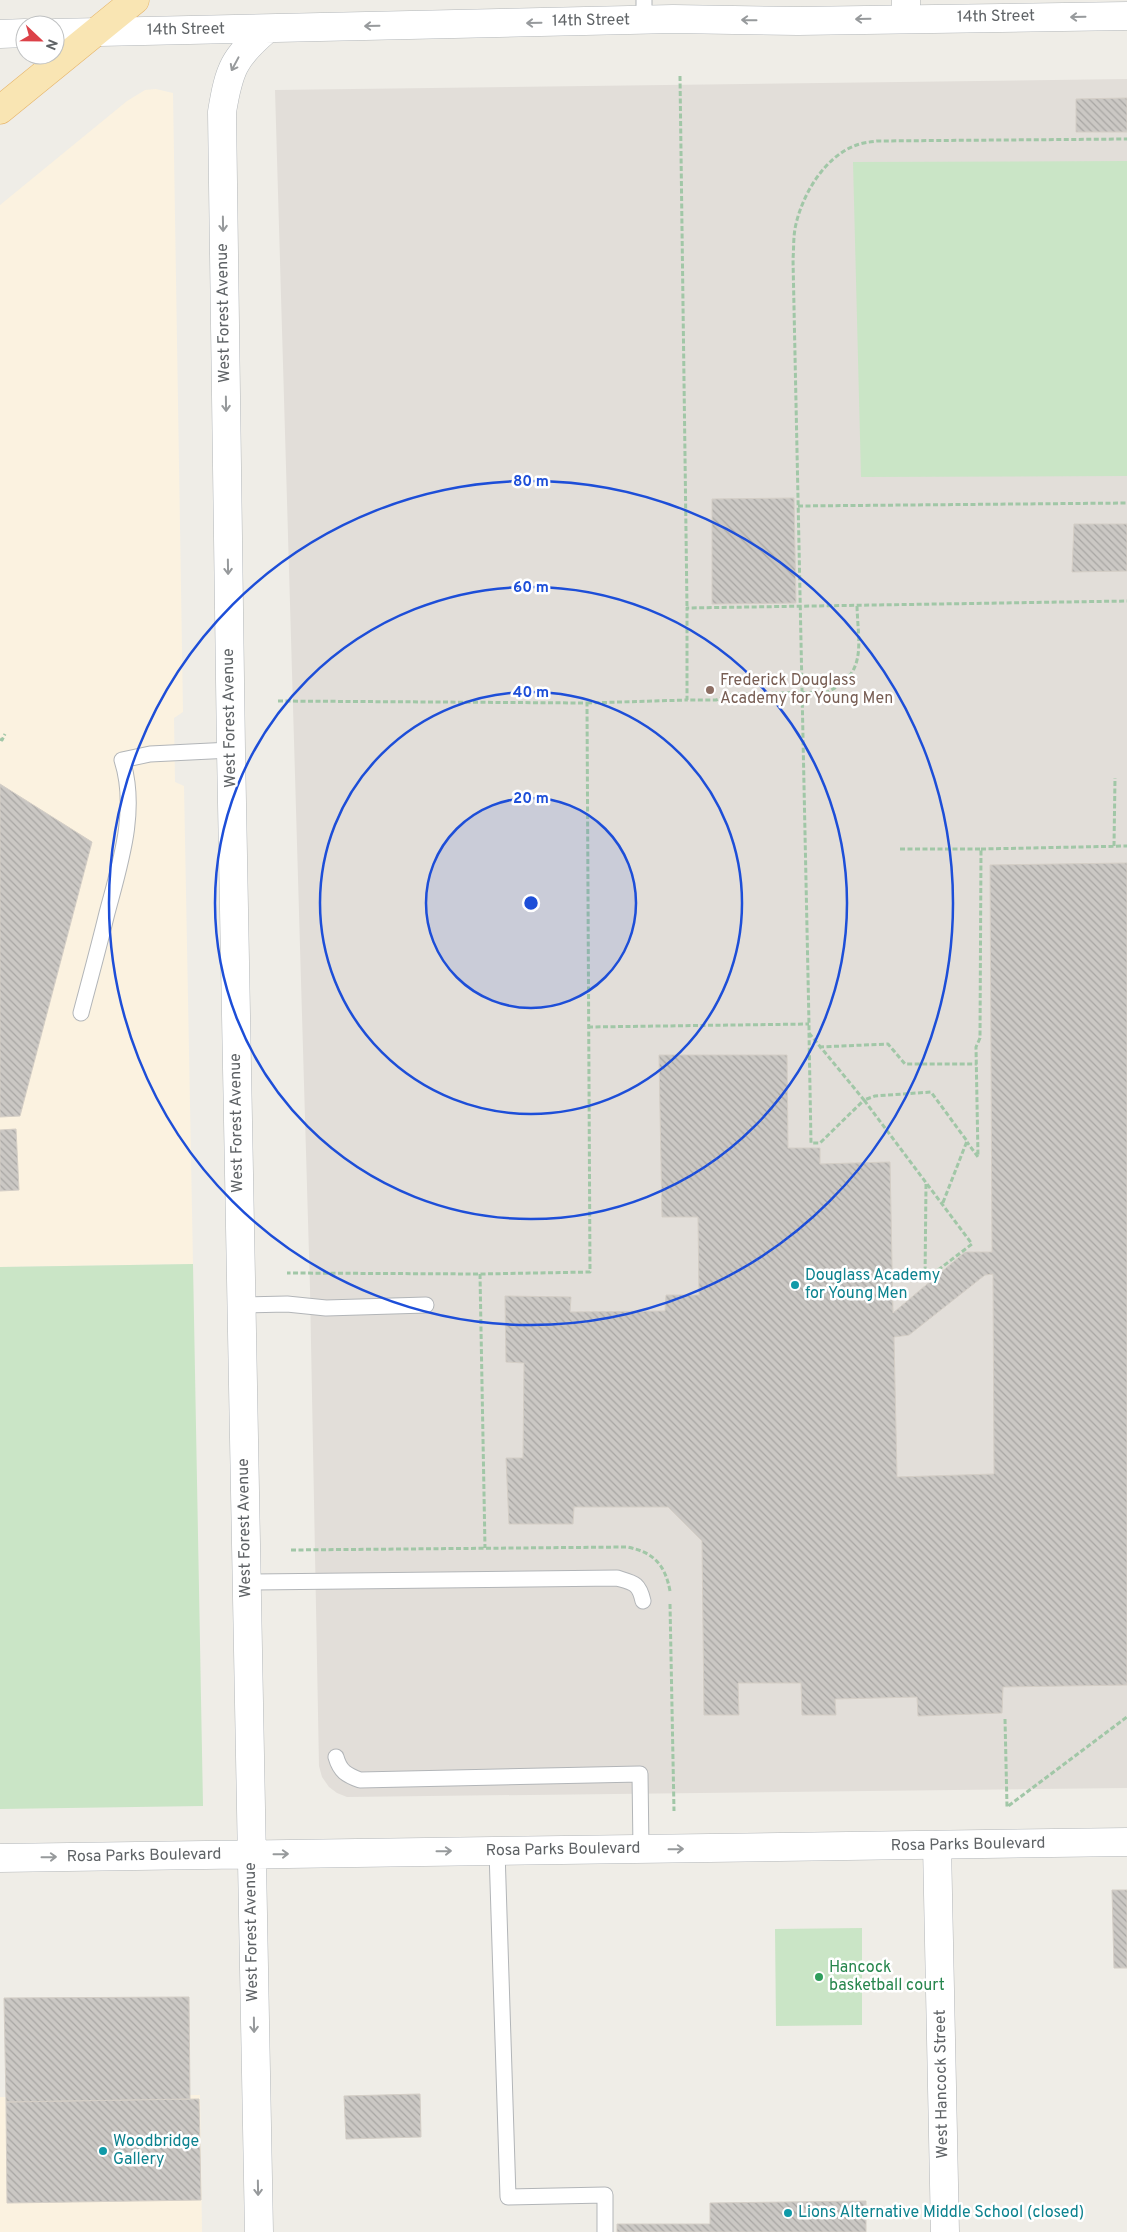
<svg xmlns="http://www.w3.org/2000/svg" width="1127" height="2232" viewBox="0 0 1127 2232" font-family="Overpass,sans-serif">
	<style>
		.commercial { fill: #fbf2e0 }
		.education { fill: #e2ded9 }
		.green { fill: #cae5c6 }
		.building { fill: url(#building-back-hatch); stroke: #d4cec6; fill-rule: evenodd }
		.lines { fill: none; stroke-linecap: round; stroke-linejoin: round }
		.lane-casing { stroke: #b2b5b8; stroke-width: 17 }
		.street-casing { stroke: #b2b5b8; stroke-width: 29 }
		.secondary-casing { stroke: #b3b7ba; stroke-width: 29 }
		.primary-casing { stroke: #e6b469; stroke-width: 29 }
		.path { stroke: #a1c7a7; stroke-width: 3; stroke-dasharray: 5 2.5; stroke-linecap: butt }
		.lane { stroke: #fff; stroke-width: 15 }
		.street { stroke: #fff; stroke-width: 28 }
		.secondary { stroke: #fff; stroke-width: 28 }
		.primary { stroke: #f9e5b3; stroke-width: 28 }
		.oneway { stroke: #979a9c }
		.ring { fill: none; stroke: #1d4ed8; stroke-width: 2.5 }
		.education-dot { fill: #8d6e63; stroke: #fff; stroke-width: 2 }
		.culture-dot { fill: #0f9aa8; stroke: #fff; stroke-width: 2 }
		.leisure-dot { fill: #2e9e5b; stroke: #fff; stroke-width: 2 }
		.labels { text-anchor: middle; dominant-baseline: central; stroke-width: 5; stroke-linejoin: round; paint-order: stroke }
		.street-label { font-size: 16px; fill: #5f6366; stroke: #fff }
		.education-label { font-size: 16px; fill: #785e54; stroke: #fff; text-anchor: start }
		.culture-label { font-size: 16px; fill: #0d838f; stroke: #fff; text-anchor: start }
		.leisure-label { font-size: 16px; fill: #27864d; stroke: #fff; text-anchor: start }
		.centre { fill: #1d4ed8; stroke: #fff; stroke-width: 2.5 }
		.ring-label { font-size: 15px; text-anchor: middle; font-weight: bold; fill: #1d4ed8; stroke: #fff; stroke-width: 5; stroke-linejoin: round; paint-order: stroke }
	</style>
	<defs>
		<pattern id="building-back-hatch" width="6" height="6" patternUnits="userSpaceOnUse" patternTransform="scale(1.25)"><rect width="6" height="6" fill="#cbc8c4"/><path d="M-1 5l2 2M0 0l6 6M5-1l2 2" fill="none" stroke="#a8a6a3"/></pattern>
	</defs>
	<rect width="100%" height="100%" fill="#efede7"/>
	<path class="commercial" d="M156,89L173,93L183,712L174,718L175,782L184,786L193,1264L0,1267V205L127,101L145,90Z
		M200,2095L202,2232H0V2097Z"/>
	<path class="education" d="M1127,79V1788L347,1797L337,1793L329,1787L322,1777L319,1766L310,1289L275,90Z"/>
	<path class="green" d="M1127,161V476L861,477L853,162Z
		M193,1264L203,1806L0,1809V1267Z
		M862,1928V2025L776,2026L775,1929Z"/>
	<path class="building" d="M1127,98V132H1076V99Z
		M794,498L796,603L712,604V499Z
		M1074,524H1127V571L1072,572Z
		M0,784L92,842L20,1116L0,1117Z
		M1127,863V1685L1003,1687L1002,1713L918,1716L917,1697L835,1699L836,1715H802L801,1683H738L739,1715H704L702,1541L668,1507H574L573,1524H509L506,1458H523L524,1363L506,1362L505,1296L571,1297L570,1312L665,1311L666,1295H699L698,1217H662L659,1055H787L788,1148H820V1164L890,1162L893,1313L965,1252H992L990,865ZM993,1274L994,1474L897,1477L894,1337L909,1335L985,1275Z
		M16,1129L19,1190L0,1191V1130Z
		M1112,1890H1127V1968H1114Z
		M189,1997L190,2099L6,2102L4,1998Z
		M420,2094L421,2137L346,2139L344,2096Z
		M199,2099L201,2200L7,2203L6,2102Z
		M866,2201V2232H617V2224H710V2203Z"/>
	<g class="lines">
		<g class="lane-casing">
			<path id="lane" d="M644,20V0
				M81,1013C90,979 99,946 107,913C120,864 138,810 122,760L150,754L231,750
				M241,1305L287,1304L326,1308L426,1305
				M246,1582L617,1578C634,1583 639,1583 643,1601
				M336,1757C340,1771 346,1775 360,1780L640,1774L641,1849
				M497,1851L508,2197L605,2195V2232"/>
		</g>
		<g class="street-casing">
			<path id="street" d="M906,0V18
				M937,1845L945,2232"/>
		</g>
		<g class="secondary-casing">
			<path id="secondary" d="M55,33L673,19L798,21L1127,16
				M0,34L25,33
				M0,1858L1127,1842
				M259,2232L231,750L222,112C229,69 234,57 267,29"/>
		</g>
		<g class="primary-casing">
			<path id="primary" d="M0,110L135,0"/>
		</g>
		<path class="path" d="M680,76L687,608
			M798,506L1127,503
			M857,606C858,644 868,674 827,692L733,694L716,700H687V608L1127,601
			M278,701L587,703L590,1272L480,1274L287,1273
			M587,703L687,700
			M0,739L2,740L5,734
			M1114,846L1115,778
			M900,849H981L980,1038L976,1047L978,1157L967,1142
			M981,849L1127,846
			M588,1027L809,1024
			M809,1033L864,1100L820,1143H811L809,1033V1024L793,259C794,248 793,236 796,224C803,194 824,158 854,146C861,143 869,142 877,141L1127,139
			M819,1047L888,1044L905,1064H977
			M926,1184L925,1280L972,1244L864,1100L875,1096L931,1092L967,1141L942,1205
			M480,1274L485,1548
			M291,1550L627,1547C653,1552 665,1564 670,1591
			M670,1604L674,1811
			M1005,1719L1007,1807L1127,1717"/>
		<use href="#lane" class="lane"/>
		<use href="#street" class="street"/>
		<use href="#secondary" class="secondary"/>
		<use href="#primary" class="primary"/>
	</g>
	<defs><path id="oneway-shaft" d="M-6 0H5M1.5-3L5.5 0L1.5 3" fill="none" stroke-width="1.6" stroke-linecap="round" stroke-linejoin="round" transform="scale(1.25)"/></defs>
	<g class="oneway">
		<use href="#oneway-shaft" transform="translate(1078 17) rotate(179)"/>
		<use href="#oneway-shaft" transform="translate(863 19) rotate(179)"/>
		<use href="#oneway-shaft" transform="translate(749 20) rotate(-179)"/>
		<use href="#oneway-shaft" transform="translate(534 23) rotate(179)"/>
		<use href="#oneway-shaft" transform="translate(372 26) rotate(179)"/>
		<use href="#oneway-shaft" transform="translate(235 64) rotate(118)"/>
		<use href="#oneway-shaft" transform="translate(223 224) rotate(89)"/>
		<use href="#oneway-shaft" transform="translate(226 404) rotate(89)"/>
		<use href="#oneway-shaft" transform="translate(228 567) rotate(89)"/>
		<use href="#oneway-shaft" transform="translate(676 1849) rotate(-1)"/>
		<use href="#oneway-shaft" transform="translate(444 1851) rotate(-1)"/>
		<use href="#oneway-shaft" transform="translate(281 1854) rotate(-1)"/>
		<use href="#oneway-shaft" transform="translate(49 1857) rotate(-1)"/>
		<use href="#oneway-shaft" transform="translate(254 2025) rotate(89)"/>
		<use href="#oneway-shaft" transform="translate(258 2188) rotate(89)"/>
	</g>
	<circle cx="531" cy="903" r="105" fill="#1d4ed8" fill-opacity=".12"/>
	<g class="ring">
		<circle cx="531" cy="903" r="105"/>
		<circle cx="531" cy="903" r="211"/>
		<circle cx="531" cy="903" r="316"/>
		<circle cx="531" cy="903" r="422"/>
	</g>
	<circle class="education-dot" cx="710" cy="690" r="5"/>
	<g class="culture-dot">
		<circle cx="795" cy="1285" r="5"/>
		<circle cx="103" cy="2151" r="5"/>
		<circle cx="788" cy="2213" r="5"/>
	</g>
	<circle class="leisure-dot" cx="819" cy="1977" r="5"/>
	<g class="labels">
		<g class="street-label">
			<text transform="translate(996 17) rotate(-1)">14th Street</text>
			<text transform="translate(591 21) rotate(-1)">14th Street</text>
			<text transform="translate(186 30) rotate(-1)">14th Street</text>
			<text transform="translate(224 313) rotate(-91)">West Forest Avenue</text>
			<text transform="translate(230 718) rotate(-91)">West Forest Avenue</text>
			<text transform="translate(237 1123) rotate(-91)">West Forest Avenue</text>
			<text transform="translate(245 1528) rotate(-91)">West Forest Avenue</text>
			<text transform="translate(968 1845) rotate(-1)">Rosa Parks Boulevard</text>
			<text transform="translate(563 1850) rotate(-1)">Rosa Parks Boulevard</text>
			<text transform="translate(144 1856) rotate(-1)">Rosa Parks Boulevard</text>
			<text transform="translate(252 1932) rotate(-91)">West Forest Avenue</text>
			<text transform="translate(942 2084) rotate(-91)">West Hancock Street</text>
		</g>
		<g class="education-label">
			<text x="720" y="681">Frederick Douglass<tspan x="720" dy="18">Academy for Young Men</tspan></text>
		</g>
		<g class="culture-label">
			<text x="805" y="1276">Douglass Academy<tspan x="805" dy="18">for Young Men</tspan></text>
			<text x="113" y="2142">Woodbridge<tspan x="113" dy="18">Gallery</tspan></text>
			<text x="798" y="2213">Lions Alternative Middle School (closed)</text>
		</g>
		<g class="leisure-label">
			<text x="829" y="1968">Hancock<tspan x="829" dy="18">basketball court</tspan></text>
		</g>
	</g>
	<circle cx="531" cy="903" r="8" class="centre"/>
	<g class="ring-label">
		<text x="531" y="486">80 m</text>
		<text x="531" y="592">60 m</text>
		<text x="531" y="697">40 m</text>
		<text x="531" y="803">20 m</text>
	</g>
	<g transform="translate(40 40) rotate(112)"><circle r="24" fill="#ffffff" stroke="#bfc1c2"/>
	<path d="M0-4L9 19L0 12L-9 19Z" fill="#dc4148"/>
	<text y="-8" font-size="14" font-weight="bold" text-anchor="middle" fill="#5f6366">N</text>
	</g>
</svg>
